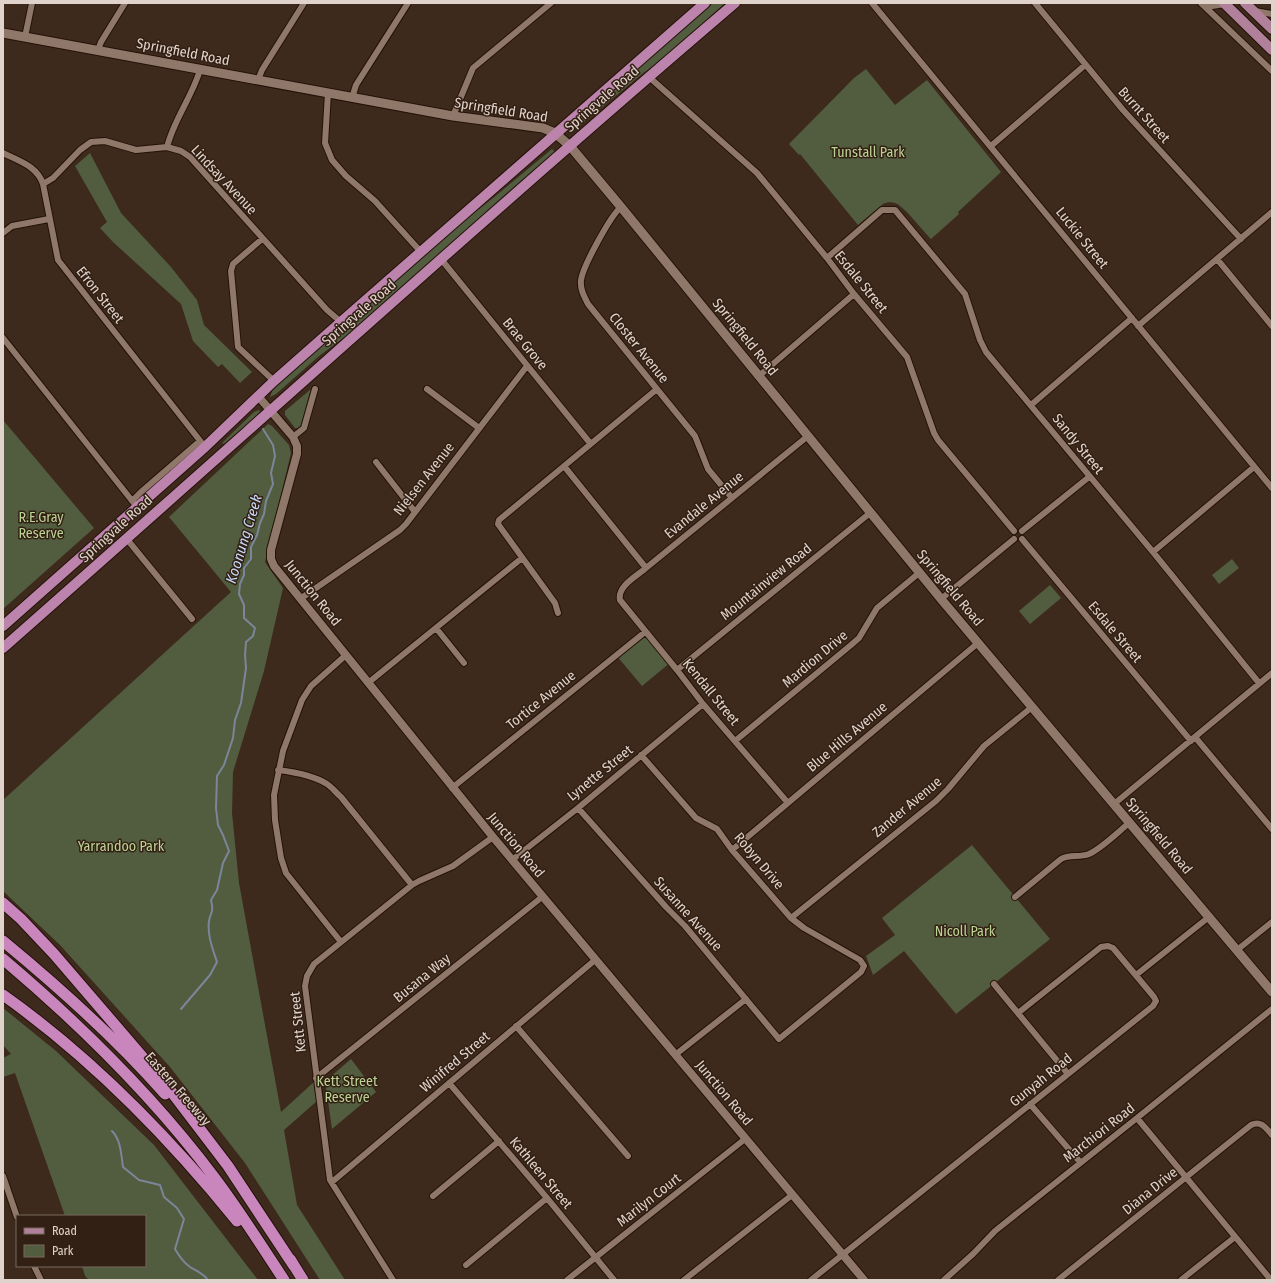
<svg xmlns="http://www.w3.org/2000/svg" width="1275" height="1283" viewBox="0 0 1275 1283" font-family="'Fira Sans Condensed',sans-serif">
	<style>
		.green { fill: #515d3e }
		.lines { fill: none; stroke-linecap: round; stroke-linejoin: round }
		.stream { stroke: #7c8599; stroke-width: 2 }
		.minor-casing { stroke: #241207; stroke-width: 8 }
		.tertiary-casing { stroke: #241207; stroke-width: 10 }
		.secondary-casing { stroke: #241207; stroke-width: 11 }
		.primary-casing { stroke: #241207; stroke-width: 12 }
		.trunk-casing { stroke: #241207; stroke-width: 12 }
		.motorway-casing { stroke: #241207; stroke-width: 13 }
		.minor { stroke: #8f7769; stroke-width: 6 }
		.tertiary { stroke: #8f7769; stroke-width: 8 }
		.secondary { stroke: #8f7769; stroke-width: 9 }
		.primary { stroke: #b1809b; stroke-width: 10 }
		.trunk { stroke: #bc83ac; stroke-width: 10 }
		.motorway { stroke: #c886bc; stroke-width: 11 }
		.labels { text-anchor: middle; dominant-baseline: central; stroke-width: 3; stroke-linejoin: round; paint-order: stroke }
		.street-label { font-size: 14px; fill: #e0d3cb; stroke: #332014 }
		.park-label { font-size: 14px; fill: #bcd395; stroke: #332014 }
		.water-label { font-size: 15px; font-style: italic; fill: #c5dafb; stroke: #332014 }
	</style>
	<rect width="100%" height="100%" fill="#3d2a1d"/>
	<path class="green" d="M713,3H725L668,55L642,74L577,128L574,124Z
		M866,69L895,105L927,80L1001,172L958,212L959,214L931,239C923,231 904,206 895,203C891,202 887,202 883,204L858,225L800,154L799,155L789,144L854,78Z
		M552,149L555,152L354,330L319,356L276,394L270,397L273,389L454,229L493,198Z
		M90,153L121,213L171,267L197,300L204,325L252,372L240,383L222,364L218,367L193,341L181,304L113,242L100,228L107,222L75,166Z
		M311,389L301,425L298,428H295L285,415V411Z
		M259,410L260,411L256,417L224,444L222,443L254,412Z
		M3,420L94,528L3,609Z
		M268,424L272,426L289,445L291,453L265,562L283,588L264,671L233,772L232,813L239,883L281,1112L315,1081L317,1101L284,1130L297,1205L345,1280H320L245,1163L170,1067L60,945L3,891V800L231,592L169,517Z
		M1232,559L1239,568L1219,584L1212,575Z
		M1050,585L1061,598L1030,624L1019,611Z
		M645,632L671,662L642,686L616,655Z
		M972,845L1050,939L956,1014L904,951L873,975L866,956L895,935L882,918Z
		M3,1008L56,1051L154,1145L258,1280H89L85,1276L82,1266H145V1216H65L15,1073L3,1077V1058L11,1054L3,1045Z
		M351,1059L376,1092L332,1129L326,1087L329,1078Z"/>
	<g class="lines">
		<path class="stream" d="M181,1009L210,975L217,962C213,950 207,935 209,921C211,910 214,914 211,900L217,890L223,863L229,851L223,835L218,825L216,808L217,776L224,765L233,738L235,720L241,703L246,668L245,655L246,642L253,636L255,628L244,618V605L239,594L240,584L244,575V568L251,559V547L257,535L260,523L264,514L266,501L273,484L271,473L275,456L273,445L263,429
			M112,1131C121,1140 121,1154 123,1167L139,1180L160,1185L164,1197L177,1208L184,1219L175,1249C179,1256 183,1262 190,1267C196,1271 203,1273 208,1280"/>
		<g class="minor-casing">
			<path id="minor" d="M872,3L1272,488
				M1035,3L1123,110L1241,239
				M1201,3L1272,71
				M1203,5L1212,6L1225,4
				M1255,11L1272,14
				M25,37L32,3
				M98,50L101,42L125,3
				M649,77L757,173L827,258L854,294L907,357L934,433L938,440L1014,531
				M258,80L262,70L304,3
				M328,93L325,143L332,160L346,176L375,201L421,252
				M352,98L356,85L408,3
				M453,116L473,68L551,3
				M991,146L1085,65
				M167,147C174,119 192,97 200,70
				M3,153C19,161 37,166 43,184L58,260L205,447
				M43,184L53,178L80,150L91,142L105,141L136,150L167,147L181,151L190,157L327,310L341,322
				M621,207C611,215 583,266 581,280C580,289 584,296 588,304L695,436L708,469L732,498
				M3,233L12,226L49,219
				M262,239L233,264L231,271L238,347L274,381
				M827,258L882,210H895L965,294L980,340L986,352L1153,552L1259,683
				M441,259L590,443
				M1217,259L1272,326
				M1138,326L1272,212
				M3,338L137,507
				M759,376L854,294
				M427,389L479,428
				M1031,405L1132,318
				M293,437L304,428L315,389
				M376,462L415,512
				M564,466L646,568
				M132,501L141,492L200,441
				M1022,531L1089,477
				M126,538L192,619
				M1022,539L1191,741
				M1153,552L1254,467
				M300,599L400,530L406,524L527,366
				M941,599L1014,539
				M558,613L555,603L498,524L499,520L657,389
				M436,628L464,663
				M677,670L870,513
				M368,683L522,558
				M1195,737L1272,829
				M735,741L851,645L859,638L877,608L919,573
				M278,770C294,772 313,775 327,784C332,787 336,793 341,797L412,885
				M452,788L645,632
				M788,803L703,704L677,670L620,600C617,586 637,576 646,568L808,436
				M1114,804L1272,673
				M578,808L666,907L685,926L779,1039L861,972L864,966L860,960L804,928L791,918L732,850L717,829L696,818L641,755
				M732,850L978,643
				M512,860L578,808L703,704
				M1015,897L1061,859C1070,854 1079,858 1089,854C1102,848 1118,832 1129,823
				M791,918L936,801L948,789L984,746L1032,707
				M341,942L286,873L281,858L275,820L274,795L283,751L302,700L311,686L346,655
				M1237,950L1272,922
				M1136,975L1209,917
				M994,984L1068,1074
				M516,1026L628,1156
				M675,1055L746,999
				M316,1078L542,897
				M449,1083L547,1198L614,1280
				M1030,1104L1080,1162
				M1137,1118L1271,1280
				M3,1176L17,1217
				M332,1182L595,960
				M433,1196L499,1141
				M466,1265L547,1198
				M34,1266L41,1280
				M393,1280L330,1180L305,986L307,976L314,964L412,885L419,881L453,866L493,837
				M567,1280L745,1139
				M684,1280L792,1195
				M811,1280L1153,1006L1156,1001L1154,997L1113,948L1108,946L1101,947L1018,1013
				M944,1280L973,1254L995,1231L1137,1118L1272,1009
				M1058,1280L1251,1125C1261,1120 1266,1128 1272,1135
				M1181,1280L1235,1237"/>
		</g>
		<g class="tertiary-casing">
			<path id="tertiary" d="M258,396L293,437L297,446V454L271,550V559L274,566L493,837L864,1280"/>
		</g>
		<g class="secondary-casing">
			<path id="secondary" d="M3,33L453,116L543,128L555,133L570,146L621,207L941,599L1272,992"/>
		</g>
		<g class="primary-casing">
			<path id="primary" d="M1224,3L1272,50
				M1245,3L1272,29"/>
		</g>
		<g class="trunk-casing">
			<path id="trunk" d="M3,626L205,447L274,381L350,314L705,3
				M3,648C247,433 488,214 735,3"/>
		</g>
		<g class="motorway-casing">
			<path id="motorway" d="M3,903L21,919L54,954L164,1082L228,1166L294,1266
				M3,941C60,988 116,1038 165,1094
				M3,959C81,1025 153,1096 214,1177C239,1210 261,1245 284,1280
				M3,995C92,1058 169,1137 237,1221
				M290,1259L303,1280"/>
		</g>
		<use href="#minor" class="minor"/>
		<use href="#tertiary" class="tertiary"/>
		<use href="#secondary" class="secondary"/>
		<use href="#primary" class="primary"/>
		<use href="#trunk" class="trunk"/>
		<use href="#motorway" class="motorway"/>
	</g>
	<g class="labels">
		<g class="street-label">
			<text transform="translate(183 52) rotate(11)">Springfield Road</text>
			<text transform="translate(602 99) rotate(-41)">Springvale Road</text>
			<text transform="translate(501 110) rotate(9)">Springfield Road</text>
			<text transform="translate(1144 115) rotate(48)">Burnt Street</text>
			<text transform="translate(224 180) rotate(47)">Lindsay Avenue</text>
			<text transform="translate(1082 238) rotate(51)">Luckie Street</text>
			<text transform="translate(861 282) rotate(51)">Esdale Street</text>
			<text transform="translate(100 295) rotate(52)">Efron Street</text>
			<text transform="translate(359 313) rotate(-41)">Springvale Road</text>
			<text transform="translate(745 337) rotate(51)">Springfield Road</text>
			<text transform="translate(525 344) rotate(51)">Brae Grove</text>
			<text transform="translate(639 348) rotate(51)">Closter Avenue</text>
			<text transform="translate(1078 444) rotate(51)">Sandy Street</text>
			<text transform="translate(424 479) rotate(-52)">Nielsen Avenue</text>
			<text transform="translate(704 505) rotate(-39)">Evandale Avenue</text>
			<text transform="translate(116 529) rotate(-42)">Springvale Road</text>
			<text transform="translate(766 582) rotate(-39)">Mountainview Road</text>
			<text transform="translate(950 588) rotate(50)">Springfield Road</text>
			<text transform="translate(313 593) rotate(51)">Junction Road</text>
			<text transform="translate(1115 632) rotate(50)">Esdale Street</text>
			<text transform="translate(815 659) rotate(-40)">Mardion Drive</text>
			<text transform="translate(711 692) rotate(51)">Kendall Street</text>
			<text transform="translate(541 700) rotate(-39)">Tortice Avenue</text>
			<text transform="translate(847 737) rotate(-40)">Blue Hills Avenue</text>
			<text transform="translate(600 773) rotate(-39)">Lynette Street</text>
			<text transform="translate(907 807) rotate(-40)">Zander Avenue</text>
			<text transform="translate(1159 836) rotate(50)">Springfield Road</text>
			<text transform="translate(516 845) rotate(50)">Junction Road</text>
			<text transform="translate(759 861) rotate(50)">Robyn Drive</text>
			<text transform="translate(688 914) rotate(48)">Susanne Avenue</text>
			<text transform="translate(422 978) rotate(-39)">Busana Way</text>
			<text transform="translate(298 1022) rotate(-96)">Kett Street</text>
			<text transform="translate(455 1062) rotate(-40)">Winifred Street</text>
			<text transform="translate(1041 1080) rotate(-39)">Gunyah Road</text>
			<text transform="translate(178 1089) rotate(49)">Eastern Freeway</text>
			<text transform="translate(724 1093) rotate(50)">Junction Road</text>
			<text transform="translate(1099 1133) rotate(-38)">Marchiori Road</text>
			<text transform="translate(541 1173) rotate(50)">Kathleen Street</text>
			<text transform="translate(1150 1191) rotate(-39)">Diana Drive</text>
			<text transform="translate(649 1200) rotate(-38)">Marilyn Court</text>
		</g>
		<g class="park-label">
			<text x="868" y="152">Tunstall Park</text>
			<text x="41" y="517">R.E.Gray<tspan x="41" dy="16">Reserve</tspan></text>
			<text x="121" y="846">Yarrandoo Park</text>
			<text x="965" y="931">Nicoll Park</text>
			<text x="347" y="1081">Kett Street<tspan x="347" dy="16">Reserve</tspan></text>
		</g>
		<g class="water-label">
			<text transform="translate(244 539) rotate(-73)">Koonung Creek</text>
		</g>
	</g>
	<rect width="1275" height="1283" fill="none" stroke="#e0d3cb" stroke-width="8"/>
	<rect x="16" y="1215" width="130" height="52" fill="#332014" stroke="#78685d"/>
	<rect x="24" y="1228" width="20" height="6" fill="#b1809b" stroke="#78685d"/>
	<text x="52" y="1235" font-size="12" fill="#e0d3cb">Road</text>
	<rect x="24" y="1245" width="20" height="12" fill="#515d3e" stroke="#78685d"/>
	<text x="52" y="1255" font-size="12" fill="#e0d3cb">Park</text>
</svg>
